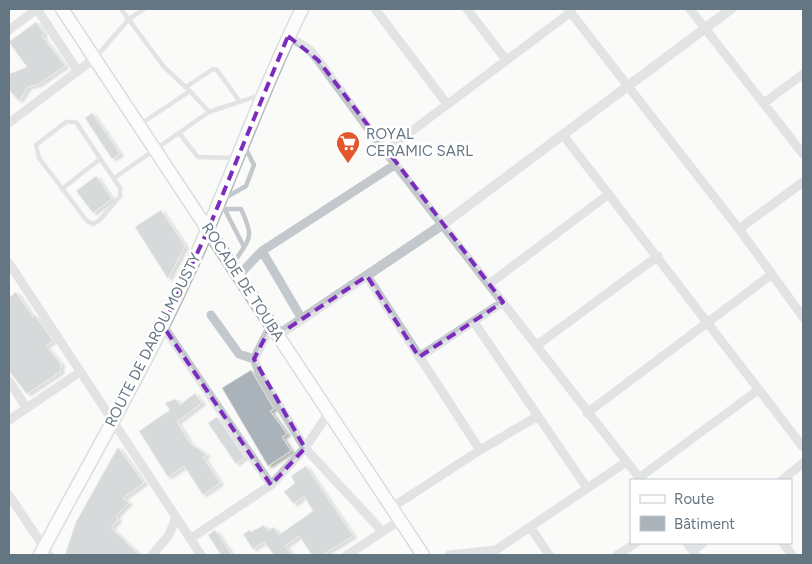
<svg xmlns="http://www.w3.org/2000/svg" width="812" height="564" viewBox="0 0 812 564" font-family="Figtree,sans-serif">
	<style>
		.building { fill: #aab3b9; stroke: #dcdcda; filter: url(#shadow) }
		.lines { fill: none; stroke-linecap: round; stroke-linejoin: round }
		.primary-casing { stroke: #b5babe; stroke-width: 15 }
		.service { stroke: #c3c8cc; stroke-width: 4.5 }
		.minor { stroke: #c3c8cc; stroke-width: 9 }
		.tertiary { stroke: #c3c8cc; stroke-width: 10 }
		.primary { stroke: #fff; stroke-width: 12 }
		.marked { fill: none; stroke: #7b2cbf; stroke-width: 4; stroke-dasharray: 10 6; stroke-linejoin: round }
		.labels { text-anchor: middle; dominant-baseline: central; stroke-width: 5; stroke-linejoin: round; paint-order: stroke }
		.poi-label { font-size: 15px; fill: #657683; stroke: #fff; text-anchor: start }
		.street-label { font-size: 15px; fill: #657683; stroke: #fff }
	</style>
	<defs>
		<filter id="shadow"><feDropShadow dx="3.5" dy="2" stdDeviation="1" flood-color="#0004"/></filter>
	</defs>
	<rect width="100%" height="100%" fill="#fafaf8"/>
	<path class="building" d="M36,22L44,34L42,36L65,66L39,84L28,87L19,101L9,90V74L27,67L9,42Z
		M92,113L120,154L112,159L85,118Z
		M96,176L112,199L93,213L76,191Z
		M161,210L185,246L168,279L135,227Z
		M16,292L33,317L35,315L53,341L46,346L61,364L60,372L27,394L9,371V298Z
		M251,370L274,409L270,411L287,434L282,437L291,451L268,466L222,388Z
		M195,393L202,403L177,422L190,443L207,455L203,457L220,483L203,495L184,466L168,477L139,431L170,410L165,403L176,399L180,405Z
		M217,417L245,457L236,464L208,423Z
		M118,447L144,483L123,498L129,503L116,516L118,520L111,528L140,555H65L76,522Z
		M306,466L353,536L322,555H312L299,536L285,546L292,555H274L264,542L253,549L243,534L250,530L251,532L264,525L268,531L273,527L279,535L313,511L304,496L294,504L284,492L295,483L291,476Z
		M215,530L232,555H221L208,535Z"/>
	<g class="lines">
		<g class="primary-casing">
			<path id="primary" d="M62,9L423,555
				M40,555C89,462 144,370 188,273C229,186 259,95 302,9"/>
		</g>
		<path class="service" d="M96,57L128,20L144,9
			M186,87L213,69L217,70L240,102
			M209,112L260,95
			M66,122H76L120,188V196L100,220L93,224L87,221L39,158L36,145Z
			M139,125L190,91
			M179,133L198,157L236,158
			M114,178L209,112L190,91L164,67L121,9
			M62,189L100,159
			M225,198L246,186L254,165L244,145
			M224,208L244,247
			M218,209H241C255,239 250,237 233,264"/>
		<path class="minor" d="M37,9L77,70
			M375,9L447,104
			M467,9L506,60
			M568,9L739,229L803,317
			M690,9L803,154
			M9,30L37,9
			M288,36L309,49L318,60L385,151L641,480
			M764,103L803,74
			M9,123L95,58
			M563,135L803,447
			M385,151L571,12
			M739,229L803,182
			M262,251L302,319
			M9,263L201,555
			M238,276L262,251L396,164
			M367,276L480,450
			M489,284L609,194
			M211,315L239,354L254,359
			M474,322L587,488
			M163,326L271,485
			M271,326L254,359L259,372L305,448L382,531
			M537,345L658,256
			M419,357L503,302
			M9,381L26,407
			M587,413L772,274
			M9,420L80,372
			M639,478L758,390
			M782,480L803,463
			M9,495L49,555
			M391,508L480,450L538,416
			M531,528L549,555
			M190,539L271,485L305,448L328,414
			M687,543L696,555
			M783,543L792,555
			M693,551L703,543
			M152,555L169,535L176,517
			M347,555L399,521
			M449,555L496,550L626,462
			M617,555L636,543"/>
		<path class="tertiary" d="M278,335L442,225L731,9"/>
		<use href="#primary" class="primary"/>
	</g>
	<path d="M0 0H812V564H0ZM288,36L318,60L503,302L419,357L367,276L278,335L271,326L254,359L305,448L271,485L163,326L208,230Z" fill="#fafaf8" fill-opacity=".55" fill-rule="evenodd"/>
	<path class="marked" d="M288,36L318,60L503,302L419,357L367,276L278,335L271,326L254,359L305,448L271,485L163,326L208,230Z"/>
	<defs>
		<g id="supermarket-pin" transform="scale(1.25)"><path d="M0 17L-7.5 6A9.5 9.5 0 1 1 7.5 6Z" fill="#e4572e" stroke="#fff"/><path d="M-6-5.5h2.5l.6 2H6L4.5 2H-2.5L-4.4-4H-6ZM-1.5 3.2a1.3 1.3 0 1 0 .1 0ZM3 3.2a1.3 1.3 0 1 0 .1 0Z" fill="#fff"/></g>
	</defs>
	<g fill-rule="evenodd">
		<use href="#supermarket-pin" x="348" y="143"/>
	</g>
	<g class="labels">
		<g class="poi-label">
			<text x="366" y="134">ROYAL<tspan x="366" dy="17">CERAMIC SARL</tspan></text>
		</g>
		<g class="street-label">
			<text transform="translate(243 282) rotate(57)">ROCADE DE TOUBA</text>
			<text transform="translate(153 340) rotate(-63)">ROUTE DE DAROU MOUSTY</text>
		</g>
	</g>
	<rect width="812" height="564" fill="none" stroke="#657683" stroke-width="20"/>
	<rect x="630" y="479" width="162" height="65" fill="#ffffff" stroke="#c1c8cd"/>
	<rect x="640" y="495" width="25" height="8" fill="#ffffff" stroke="#c1c8cd"/>
	<text x="674" y="504" font-size="15" fill="#657683">Route</text>
	<rect x="640" y="516" width="25" height="15" fill="#aab3b9" stroke="#c1c8cd"/>
	<text x="674" y="529" font-size="15" fill="#657683">Bâtiment</text>
</svg>
